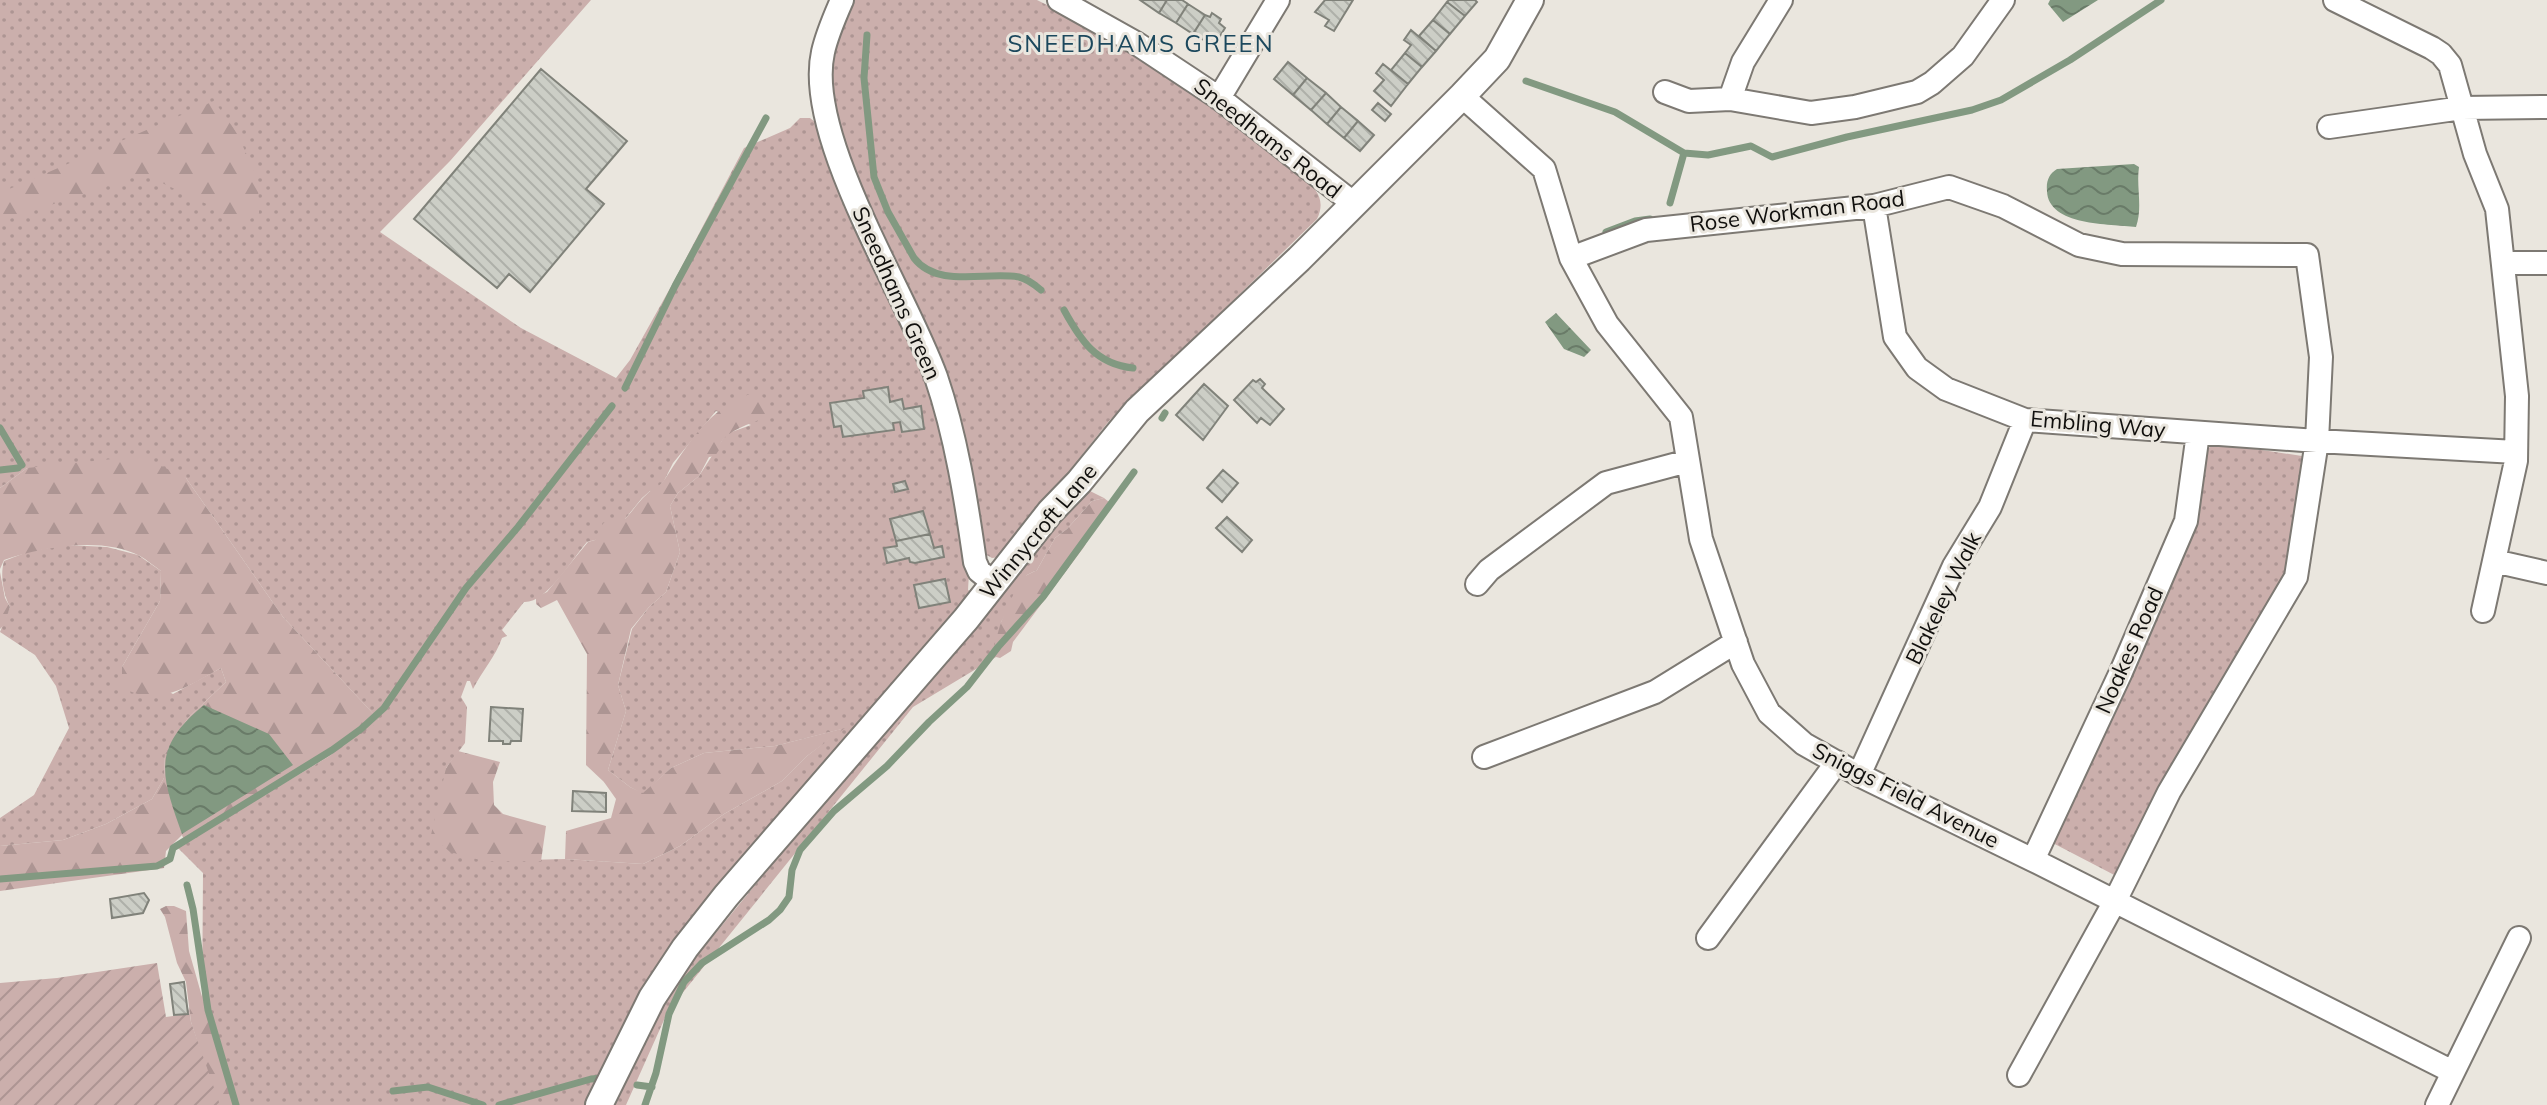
<svg xmlns="http://www.w3.org/2000/svg" width="2547" height="1105" viewBox="0 0 2547 1105" font-family="Mulish,sans-serif">
	<style>
		.grass { fill: url(#grass-dots); fill-rule: evenodd }
		.forest { fill: url(#forest-firs) }
		.garden { fill: url(#garden-furrows) }
		.water { fill: url(#water-waves) }
		.lines { fill: none; stroke-linecap: round; stroke-linejoin: round }
		.stream { stroke: #829981; stroke-width: 7 }
		.building { fill: url(#building-back-hatch); stroke: #80827a; stroke-width: 2 }
		.minor-casing { stroke: #7d7973; stroke-width: 26 }
		.tertiary-casing { stroke: #7d7973; stroke-width: 30 }
		.minor { stroke: #fff; stroke-width: 22 }
		.tertiary { stroke: #fff; stroke-width: 26 }
		.labels { text-anchor: middle; dominant-baseline: central; stroke-width: 6; stroke-linejoin: round; paint-order: stroke }
		.street-label { font-size: 22px; fill: #100f0d; stroke: #eae6de }
		.neighbourhood-label { font-size: 24px; letter-spacing: 2px; fill: #1c485d; stroke: #eae6de }
	</style>
	<defs>
		<pattern id="grass-dots" width="8" height="8" patternUnits="userSpaceOnUse" patternTransform="scale(2)"><rect width="8" height="8" fill="#cbafac"/><path d="M2 2h.1M6 6h.1" fill="none" stroke="#ad9593" stroke-width="1.8" stroke-linecap="round"/></pattern>
		<pattern id="forest-firs" width="22" height="20" patternUnits="userSpaceOnUse" patternTransform="scale(2)"><rect width="22" height="20" fill="#cbafac"/><path d="M5 1l3.5 6h-7zM16 11l3.5 6h-7z" fill="#ad9593"/></pattern>
		<pattern id="garden-furrows" width="10" height="10" patternUnits="userSpaceOnUse" patternTransform="scale(2)"><rect width="10" height="10" fill="#cbafac"/><path d="M-1 1l2-2M0 10L10 0M9 11l2-2" fill="none" stroke="#ad9593"/></pattern>
		<pattern id="water-waves" width="16" height="10" patternUnits="userSpaceOnUse" patternTransform="scale(2)"><rect width="16" height="10" fill="#829981"/><path d="M0 5q4-4 8 0t8 0" fill="none" stroke="#697b68"/></pattern>
		<pattern id="building-back-hatch" width="6" height="6" patternUnits="userSpaceOnUse" patternTransform="scale(2)"><rect width="6" height="6" fill="#cccec6"/><path d="M-1 5l2 2M0 0l6 6M5-1l2 2" fill="none" stroke="#aeb0a9"/></pattern>
	</defs>
	<rect width="100%" height="100%" fill="#eae6de"/>
	<path class="grass" d="M0,0H591L450,161L380,232L521,328L616,378L630,360L673,283L744,148L790,128L800,118H810L820,126L906,324L938,408L969,573L968,590L974,593L765,844L595,1105H231L202,1012L203,873L177,847L328,757L379,720L283,617L186,478L27,468L0,488ZM716,411L751,425L726,434L699,476L678,493L670,506L680,552L666,592L649,607L632,629L618,685L626,711L608,770L630,787L643,794L671,768L704,753L775,746L842,729L807,756L782,781L724,814L680,846L643,864L565,859L484,861L446,768L465,743L467,707L461,697L467,681H470L473,689C482,671 496,656 502,638L507,636L502,630L524,602C547,603 572,559 587,542L595,540L625,519L642,498L650,491L656,490L664,481L673,463Z
		M852,0H1037L1077,20L1182,83L1303,176C1317,190 1326,200 1317,219L1109,421L1001,557L992,558L983,553L970,491L843,155L825,71Z
		M2216,443L2302,456L2289,578L2122,879L2047,840L2206,450Z
		M1082,487L1104,498L1092,501L1067,529L1055,538L1037,570L1027,575L1001,622L996,657L913,707L668,1011L626,1105H611L658,1006L682,974Z
		M67,545L107,547L138,555L161,571L160,601L122,667L173,694L221,668L226,682L188,718L165,754L164,778L152,799L106,824L63,840L0,846V818L34,795L69,728L56,686L35,655L0,632L10,607C3,593 0,575 4,561L30,551Z"/>
	<path class="forest" d="M214,101L237,133L258,180L259,213L235,229L213,207L143,174L0,222V193Z
		M753,393L763,397L772,414C756,423 719,431 719,450L715,456L709,457L699,476L678,493L670,506L680,552L666,592L649,607L631,629L618,685L626,711L608,770L630,787L643,793L671,768L704,753L775,746L845,728L807,756L782,781L724,814L680,846L643,864L565,859L566,831L611,818L616,799L604,782L586,765L587,654L557,600L541,608L536,604V597L547,592L588,542L595,540C605,519 602,519 625,519C633,511 638,502 646,495C652,488 659,488 665,479C688,444 710,406 753,393Z
		M141,456L186,478L283,617L380,721L328,757L185,843L182,835L166,851L164,868L0,891V846L63,840L106,824L152,799L164,778L165,754L176,736L188,718L226,682L221,668C190,685 157,709 122,687V667L160,601L161,571C154,566 147,560 140,556C102,536 42,547 4,560L0,569V488L27,468Z
		M1104,498L1109,502L1084,547L1013,642L1011,651L1000,658L996,657L995,643L1001,622L1018,584L1027,575L1037,570L1055,538L1067,529L1092,501Z
		M0,572L5,598L10,607L4,625L0,629Z
		M458,751L500,762L493,782L494,805L503,814L546,826L541,861H484L450,852L431,835L446,768Z
		M166,906H174L186,911L189,951L228,1088L236,1105H218L191,1022L186,982L177,963L165,917L160,909Z"/>
	<path class="garden" d="M157,963L166,1017L187,1014L189,1008L191,1022L220,1105H0V983L57,978Z"/>
	<path class="water" d="M2050,0H2098L2063,22L2048,4Z
		M2134,164L2139,167C2136,187 2143,207 2136,227C2110,224 2048,226 2047,191C2046,181 2049,174 2057,169Z
		M1556,313L1591,350L1584,357L1564,349L1545,322Z
		M204,705L269,734L293,765L182,834C162,777 150,749 204,705Z"/>
	<g class="lines">
		<path class="stream" d="M867,35L864,78L874,177L888,212L914,258C938,289 986,271 1019,277C1028,279 1035,285 1041,290
			M1526,81L1615,112L1684,153L1708,155L1751,146L1772,157L1847,137L1972,110L2001,100L2070,60L2161,0
			M1670,203L1684,153
			M1606,232L1635,221L1650,219
			M1064,310C1081,341 1096,364 1133,368
			M625,388L675,286L766,118
			M1162,418L1165,413
			M0,428L22,465
			M0,470L18,468
			M0,879L157,866L170,859L173,848L332,750L361,729L384,708L466,588L518,527L612,406
			M187,885L193,909L208,1010L236,1105
			M637,1085L652,1087
			M393,1091L428,1087L483,1105
			M499,1105L591,1079L604,1078
			M645,1105L656,1073L669,1014L684,982L702,963L769,920L780,910L789,897L792,870L800,850L834,811L887,766L929,722L967,687L998,647L1043,597L1134,472"/>
	</g>
	<path class="building" d="M1140,0H1167L1159,13Z
		M1167,0H1182L1188,4L1176,23L1159,13Z
		M1325,0H1353L1334,31L1325,26L1329,20L1315,12Z
		M1449,0H1475L1477,2L1465,16L1447,2Z
		M1447,2L1465,16L1450,34L1433,20Z
		M1188,4L1205,15L1193,34L1176,23Z
		M1212,13L1221,19L1219,23L1225,28L1214,46L1193,34L1205,15L1210,17Z
		M1433,20L1450,34L1436,51L1419,36Z
		M1411,30L1436,51L1422,67L1405,53L1411,45L1404,40Z
		M1405,53L1422,67L1408,84L1391,70Z
		M1288,62L1307,78L1293,95L1274,79Z
		M1383,64L1408,84L1391,106L1374,91L1384,80L1376,73Z
		M541,69L627,141L586,189L604,204L530,292L509,274L497,288L414,219Z
		M1307,78L1326,93L1311,110L1293,95Z
		M1326,93L1341,107L1327,124L1311,110Z
		M1378,103L1391,114L1385,121L1372,110Z
		M1341,107L1358,121L1344,138L1327,124Z
		M1358,121L1374,135L1360,151L1344,138Z
		M1260,379L1265,384L1262,388L1284,409L1270,425L1261,418L1257,423L1234,400L1253,380L1256,382Z
		M1204,384L1228,406L1203,440L1176,415Z
		M888,387L890,402L902,399L904,409L921,406L924,429L902,432L900,422L893,423L894,430L843,437L841,426L834,427L830,403L864,398L863,391Z
		M1223,470L1238,483L1222,502L1207,488Z
		M905,481L908,489L895,492L893,484Z
		M923,511L930,534L896,541L890,519Z
		M1227,517L1252,540L1242,552L1216,528Z
		M930,534L934,548L942,546L944,557L915,563L910,562L909,558L887,563L884,548L897,546L896,541Z
		M945,579L950,602L919,608L914,585Z
		M491,707L523,709L521,741H511L510,744H503V741H489Z
		M573,791L606,793V812L572,811Z
		M144,893L149,900L143,913L112,918L110,899Z
		M184,982L188,1014L174,1015L170,984Z"/>
	<g class="lines">
		<g class="minor-casing">
			<path id="minor" d="M842,0C835,16 827,34 823,52C804,136 906,293 936,377C956,436 966,499 975,562L979,571L994,583
				M1059,0L1136,43L1219,98L1353,203
				M2335,0L2432,48L2441,54L2450,65L2475,154L2497,209L2517,396L2516,461L2483,611
				M1665,92L1689,101L1730,99L1811,113L1855,107L1917,92L1932,83L1963,56L2003,0
				M1462,96L1544,169L1571,258L1607,324L1681,417L1701,539L1743,664L1769,713L1804,744L1859,775L2033,860L2453,1072
				M1219,98L1278,0
				M1730,99L1743,62L1781,0
				M2329,127L2462,108L2547,107
				M1874,206L1895,337L1917,368L1946,389L2025,420L2317,441L2516,452
				M1571,258L1646,230L1874,206L1949,187L2003,206L2079,245L2122,254L2307,255L2321,357L2317,441L2296,577L2169,792L2115,901L2019,1075
				M2503,263H2547
				M2494,561L2547,573
				M1477,584L1489,570L1606,483L1688,461
				M1484,757L1655,692L1736,642
				M1859,775L1954,566L1990,507L2025,420
				M2033,860L2121,672L2186,521L2198,433
				M1708,938L1837,762
				M2437,1105L2519,938"/>
		</g>
		<g class="tertiary-casing">
			<path id="tertiary" d="M599,1105L652,998L685,948L726,896L966,619L1050,512L1079,482L1137,411L1299,259L1462,96L1497,59L1530,0"/>
		</g>
		<use href="#minor" class="minor"/>
		<use href="#tertiary" class="tertiary"/>
	</g>
	<g class="labels">
		<g class="street-label">
			<text transform="translate(1268 138) rotate(38)">Sneedhams Road</text>
			<text transform="translate(1797 211) rotate(-7)">Rose Workman Road</text>
			<text transform="translate(897 293) rotate(66)">Sneedhams Green</text>
			<text transform="translate(2098 424) rotate(5)">Embling Way</text>
			<text transform="translate(1038 531) rotate(-50)">Winnycroft Lane</text>
			<text transform="translate(1943 598) rotate(-64)">Blakeley Walk</text>
			<text transform="translate(2129 650) rotate(-66)">Noakes Road</text>
			<text transform="translate(1906 795) rotate(27)">Sniggs Field Avenue</text>
		</g>
		<g class="neighbourhood-label">
			<text x="1141" y="43">SNEEDHAMS GREEN</text>
		</g>
	</g>
</svg>
